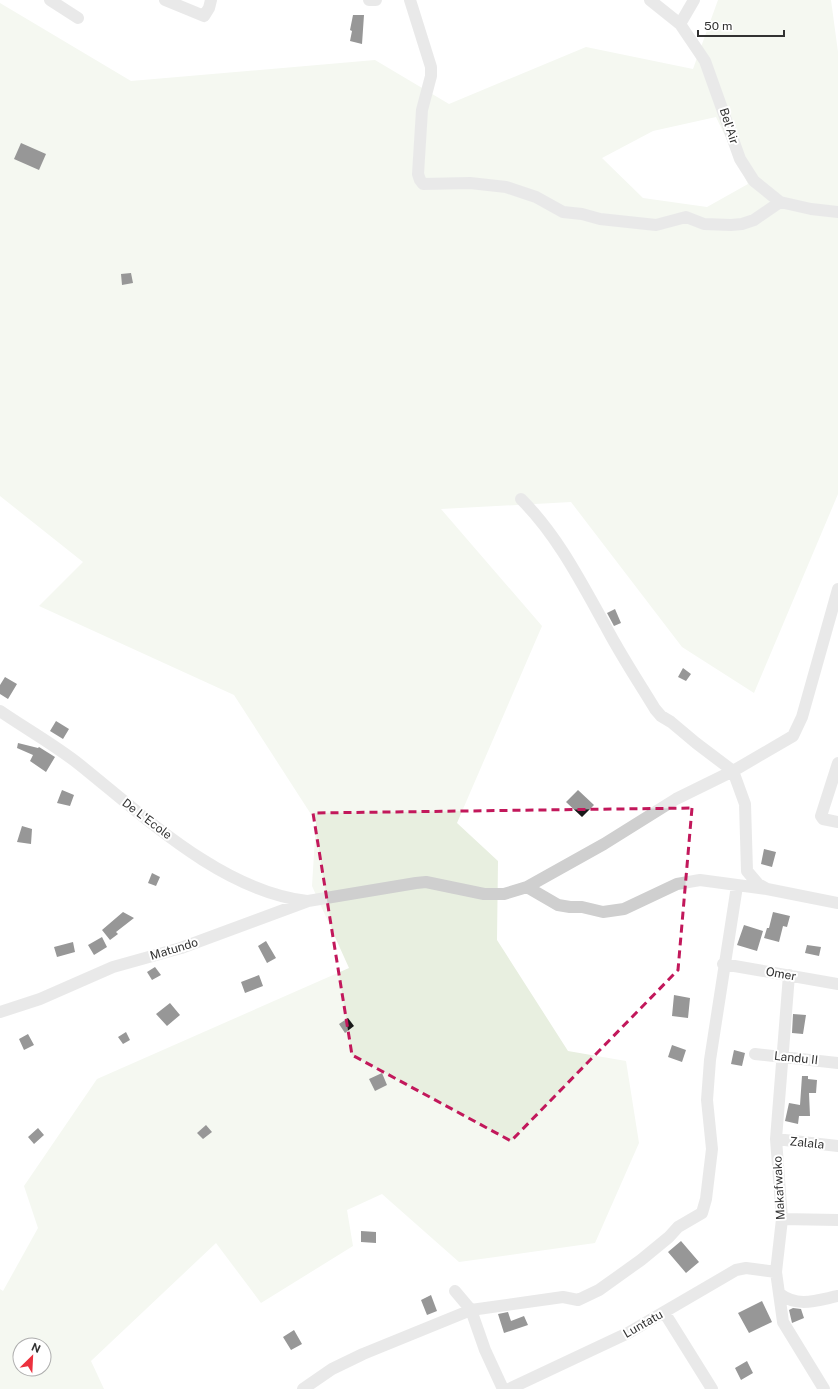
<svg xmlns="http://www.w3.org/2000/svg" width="838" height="1389" viewBox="0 0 838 1389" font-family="'Public Sans',sans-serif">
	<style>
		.green { fill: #e8efe0; fill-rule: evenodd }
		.building { fill: #191919 }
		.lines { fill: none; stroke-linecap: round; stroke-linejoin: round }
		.minor { stroke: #cfcfcf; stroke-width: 12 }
		.marked { fill: none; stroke: #c2185b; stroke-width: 3; stroke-dasharray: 8 5; stroke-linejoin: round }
		.labels { text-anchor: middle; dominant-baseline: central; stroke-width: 4; stroke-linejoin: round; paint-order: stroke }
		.street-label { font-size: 12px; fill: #323232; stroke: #fff }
	</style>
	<rect width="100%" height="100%" fill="#fff"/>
	<path class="green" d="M718,0H831L838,52V494L754,693L682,647L571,502L441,509L542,626L457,823L498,861L497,940L568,1051L626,1061L639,1143L595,1243L459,1262L382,1194L347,1210L353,1246L261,1303L216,1243L91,1361L104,1389H0V1289L3,1291L38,1228L24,1186L97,1079L349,968L312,886L316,822L234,695L39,606L83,562L0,496V3L131,81L375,60L449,104L586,47L693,69ZM716,117L748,184L707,207L643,198L602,158L653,131ZM20,1345H44V1369H20Z"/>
	<path class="building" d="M353,15H364L362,44L350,41L352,31L350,30Z
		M21,143L46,154L39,170L14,159Z
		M131,273L133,283L122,285L121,274Z
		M615,609L621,623L614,626L607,613Z
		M683,668L691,674L686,681L678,677Z
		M5,677L17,684L8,699L0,694V685Z
		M56,721L69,729L63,739L50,731Z
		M18,743L38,748L39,747L55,757L46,772L30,761L33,755L17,748Z
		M62,790L74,795L70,806L57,803Z
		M578,790L594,805L582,817L566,802Z
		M22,826L32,829L31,844L17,842Z
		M764,849L776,852L772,867L761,864Z
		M152,873L160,877L156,886L148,883Z
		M123,912L134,918L116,932L118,934L110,940L102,930Z
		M773,912L790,916L787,927L783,926L779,942L764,938L767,928H769Z
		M744,925L763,931L757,951L737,945Z
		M102,937L107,947L94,955L88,945Z
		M266,941L276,958L267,963L258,946Z
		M73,942L75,952L57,957L54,947Z
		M807,945L821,947L819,956L805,953Z
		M155,967L161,975L152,980L147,972Z
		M259,975L263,986L245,993L241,982Z
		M674,995L690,998L688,1018L672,1016Z
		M170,1003L180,1015L167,1026L156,1014Z
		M793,1014L806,1015L803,1034L792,1033Z
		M348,1018L354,1026L345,1033L339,1024Z
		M126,1032L130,1040L123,1044L118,1037Z
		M28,1034L34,1045L24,1050L19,1039Z
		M672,1045L686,1050L682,1062L668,1057Z
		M734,1050L745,1053L742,1066L731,1064Z
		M382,1073L387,1085L375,1091L369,1079Z
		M802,1076H808V1079L817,1080L816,1093H809L810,1116H799L798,1124L785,1121L789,1103L800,1105Z
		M206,1125L212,1132L203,1139L197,1133Z
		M38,1128L44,1135L34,1144L28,1137Z
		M361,1231L376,1232V1243L361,1242Z
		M681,1241L699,1262L686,1273L668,1252Z
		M431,1295L437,1311L427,1315L421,1300Z
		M762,1301L772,1322L749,1333L738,1313Z
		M793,1308L801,1309L804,1318L792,1323L789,1310Z
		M508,1312L511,1321L524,1316L528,1325L504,1333L498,1314Z
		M294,1330L302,1344L291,1350L283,1337Z
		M747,1361L753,1373L741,1380L735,1368Z"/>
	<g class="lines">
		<path class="minor" d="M50,0L78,18
			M165,0L204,16L209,8L211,0
			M369,0H376
			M410,0L431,67V76L422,110L418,174L420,180L423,184L470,183L506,187L536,197L563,212L582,214L600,219L656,225L686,217L704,224L731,225L742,224L754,220L780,202
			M650,0L680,24L705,61L740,159L754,181L780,202L811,209L838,212
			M680,24L694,0
			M521,499C557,535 580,580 605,625C620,654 638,681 655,709L661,716L671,722L696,743L733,771L745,804L747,871L758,884L767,889
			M0,711C26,729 55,745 80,765C145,817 222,891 307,901
			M838,763L821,816L823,819L838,822
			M527,887L558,905L570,907H582L603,912L624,909L677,884L700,880L767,889L838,903
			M723,964L838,984
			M789,975L776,1139L782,1219L776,1272L783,1322L824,1389
			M0,1012L40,999L113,967L181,948L308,901L416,883L426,882L484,894H504L527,887L604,844L676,799L733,771L793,736L802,717L838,589
			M755,1054L838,1063
			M776,1139L838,1146
			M782,1219L838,1220
			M455,1291L471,1310L485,1350L503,1389
			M780,1294C798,1308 818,1300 838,1296
			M664,1312L712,1389
			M303,1389L332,1369L363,1354L471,1310L563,1297L578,1300L599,1290L641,1260L669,1237L678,1227L702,1213L706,1199L712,1149L707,1100L710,1060L737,886
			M509,1389L628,1333L736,1270L746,1268L776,1272"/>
	</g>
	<path d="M0 0H838V1389H0ZM692,808L678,970L511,1141L352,1055L313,813Z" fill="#fff" fill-opacity=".55" fill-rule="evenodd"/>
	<path class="marked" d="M692,808L678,970L511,1141L352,1055L313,813Z"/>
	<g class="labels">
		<g class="street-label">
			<text transform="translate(729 126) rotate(72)">Bel'Air</text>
			<text transform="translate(147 819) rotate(37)">De L'Ecole</text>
			<text transform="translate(174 949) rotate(-17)">Matundo</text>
			<text transform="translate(781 974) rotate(10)">Omer</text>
			<text transform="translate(796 1058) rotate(6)">Landu II</text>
			<text transform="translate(807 1143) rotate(6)">Zalala</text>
			<text transform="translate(779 1188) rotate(-93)">Makafwako</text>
			<text transform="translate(643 1324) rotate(-30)">Luntatu</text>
		</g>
	</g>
	<g transform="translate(32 1357) rotate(24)"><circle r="19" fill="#ffffff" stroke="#adadad"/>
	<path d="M0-3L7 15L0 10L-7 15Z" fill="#ec313e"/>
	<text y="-6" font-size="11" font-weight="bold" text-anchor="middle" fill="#323232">N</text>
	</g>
	<path d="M698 30v6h86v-6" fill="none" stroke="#323232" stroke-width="2"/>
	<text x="704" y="30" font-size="12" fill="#323232" stroke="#ffffff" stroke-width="3" paint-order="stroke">50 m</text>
</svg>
